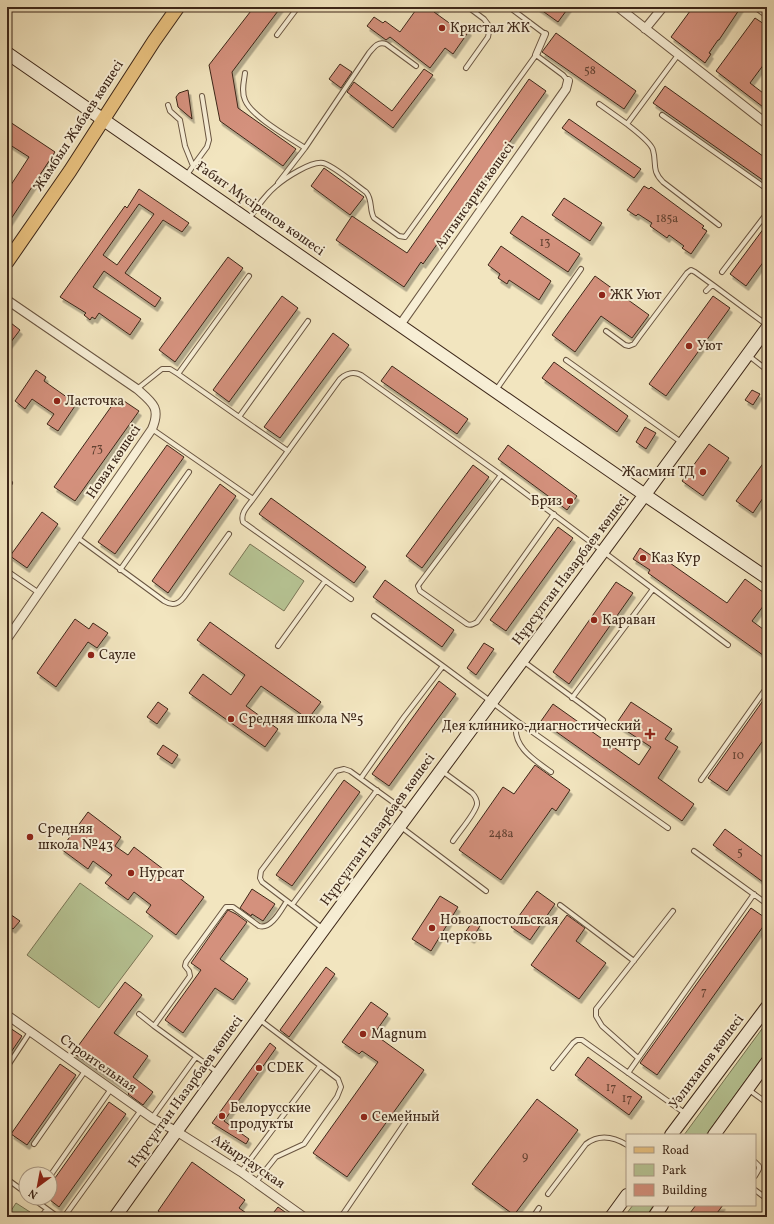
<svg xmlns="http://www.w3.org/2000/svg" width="774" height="1224" viewBox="0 0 774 1224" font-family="Vollkorn,serif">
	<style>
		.green { fill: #b7c595; stroke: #7a7657 }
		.building { fill: #d4917d; stroke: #3d2719; fill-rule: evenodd; filter: url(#shadow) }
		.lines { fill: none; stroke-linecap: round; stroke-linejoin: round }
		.service-casing { stroke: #6a5642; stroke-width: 6 }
		.pedestrian-casing { stroke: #6a5642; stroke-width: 8 }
		.minor-casing { stroke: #6a5642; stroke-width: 10 }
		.secondary-casing { stroke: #3d2719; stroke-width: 14 }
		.primary-casing { stroke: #3d2719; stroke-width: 15 }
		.service { stroke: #f7eed5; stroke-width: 4 }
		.pedestrian { stroke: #f7eed5; stroke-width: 6 }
		.minor { stroke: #f7eed5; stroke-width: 8 }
		.secondary { stroke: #f7eed5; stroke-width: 12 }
		.primary { stroke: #e9c280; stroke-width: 13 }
		.poi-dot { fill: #8f2418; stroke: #f7eed5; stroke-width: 1.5 }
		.labels { text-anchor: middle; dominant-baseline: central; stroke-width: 4; stroke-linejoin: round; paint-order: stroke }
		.number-label { font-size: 12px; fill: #634232 }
		.poi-label { font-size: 14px; fill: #3d2719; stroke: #f7eed5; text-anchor: start }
		.street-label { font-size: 14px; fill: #3d2719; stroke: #f7eed5 }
	</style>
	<defs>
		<filter id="shadow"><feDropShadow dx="2.5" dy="4.5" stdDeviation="0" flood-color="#0004"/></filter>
	</defs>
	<rect width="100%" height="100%" fill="#f2e5bf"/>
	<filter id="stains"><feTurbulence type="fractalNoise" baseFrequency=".005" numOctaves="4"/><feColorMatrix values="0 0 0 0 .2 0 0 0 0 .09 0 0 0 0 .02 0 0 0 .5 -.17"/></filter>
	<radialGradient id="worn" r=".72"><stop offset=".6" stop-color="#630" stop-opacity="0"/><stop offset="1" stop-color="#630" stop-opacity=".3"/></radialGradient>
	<path class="green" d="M250,544L304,581L284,611L229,574Z
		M80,883L153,936L99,1008L27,955Z
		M767,1022V1051L706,1135H684Z
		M16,1203L30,1212L26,1217H7Z
		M633,1205H654L646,1217H624Z"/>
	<path class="building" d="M254,7H281L232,72L238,108L296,149L283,166L220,121L209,65Z
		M418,7H437L434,12L452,25L455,21L469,31L453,54L445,48L430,68L390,37L386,40L367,26L374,17L383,23L385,21L400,32Z
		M537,7H569L558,22Z
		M693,7H741L719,40H718L709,53L711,54L705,63L671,37Z
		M755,18L767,26V60L750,83L767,96V110L716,71Z
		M556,33L636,91L624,109L542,52Z
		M340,64L352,72L341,88L329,79Z
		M424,69L433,75L393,128L347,92L354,82L392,111Z
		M529,79L546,91L423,264L421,262L404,287L336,240L352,216L407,253Z
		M665,86L767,159V183L653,103Z
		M188,90L192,119L178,107L176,97L179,93Z
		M569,119L641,169L634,178L562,128Z
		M7,120L55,152L7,225V191L29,157L7,143Z
		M324,168L364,197L350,215L311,186Z
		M644,186L649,189L651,187L704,226L702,228L707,231L691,254L682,248L684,246L669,235L667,238L650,226L652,223L638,214L636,216L627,210Z
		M139,189L189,223L182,232L163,220L125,273L161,298L155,307L104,271L93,287L141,319L130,335L99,313L95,319L92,317L90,320L84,315L86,313L60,297L125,206L127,208ZM139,204L154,214L117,265L103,255Z
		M564,198L602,223L590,241L552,215Z
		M522,216L580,254L568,272L510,233Z
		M767,224V257L746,286L730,274Z
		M501,246L551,281L539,300L509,280L507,284L498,278L500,274L488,265Z
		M228,257L243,268L175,362L159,350Z
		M595,276L649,315L632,338L601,316L575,352L552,335Z
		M282,296L298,308L229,402L213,390Z
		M713,296L730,308L666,396L649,384Z
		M7,320L20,330L7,347Z
		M333,333L349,345L280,438L264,427Z
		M554,362L628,416L617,432L542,378Z
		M392,366L468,419L457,434L381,381Z
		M36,370L46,377L44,381L68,398L70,394L79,400L58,431L47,424L54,414L32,399L25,409L15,401Z
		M752,390L760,394L753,405L745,400Z
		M118,397L139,411L75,501L54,487Z
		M645,427L656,433L646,449L636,442Z
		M709,444L729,458L703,496L682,481Z
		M167,445L184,457L115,554L98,542Z
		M508,445L577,496L567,510L498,459Z
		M767,458V500L763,498L753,513L736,501Z
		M473,465L489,477L422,568L406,556Z
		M220,484L236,496L168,593L152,581Z
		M271,498L366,567L354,583L259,514Z
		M42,512L58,524L27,568L10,556Z
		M558,527L573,538L506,631L490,620Z
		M640,548L658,560L660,556L727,603L745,579L767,595V601L752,621L767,632V658L648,573L650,570L633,559Z
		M385,580L454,630L442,647L373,597Z
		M616,582L633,593L569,684L553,672Z
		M75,619L89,629L93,623L108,633L97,648L88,642L56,687L37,673Z
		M210,622L321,702L308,719L261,686L246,706L278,729L265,747L189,693L203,674L231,695L245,675L197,640Z
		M484,643L494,649L476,675L467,668Z
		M439,681L456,694L389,786L372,774Z
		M767,695V735L727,791L708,778Z
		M158,702L168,709L157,724L147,717Z
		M631,702L672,729L665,739L678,747L658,778L694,804L682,821L541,721L553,704L639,765L651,747L616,724Z
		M163,745L178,755L172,764L157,754Z
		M535,765L570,790L556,811L552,808L501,880L459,850L503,787L514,794Z
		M344,780L360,792L292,886L276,875Z
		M88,812L121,837L115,846L128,855L134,847L167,872L169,870L204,897L176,935L146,912L151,905L134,892L128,900L105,883L112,875L93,861L88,869L61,849Z
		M725,829L767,860V885L713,845Z
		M252,889L275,904L263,921L252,914L251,916L240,908Z
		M537,891L555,904L530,940L511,927Z
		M440,896L458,907L431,951L412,939Z
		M751,908L767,919V921L657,1075L640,1063Z
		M228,910L236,914L247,922L220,959L248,979L233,1000L215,988L183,1033L165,1020L201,970L191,963Z
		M7,912L20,921L13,929L7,925Z
		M567,915L585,928L576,941L606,963L579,999L531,965Z
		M473,921L480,926L472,939L464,934Z
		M326,967L335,974L289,1037L280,1030Z
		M125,982L142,995L114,1033L148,1056L133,1077L153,1092L143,1105L128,1094L130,1092L73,1053Z
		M371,1002L388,1014L374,1034L424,1070L347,1177L313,1153L378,1062L362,1051L359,1054L342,1042Z
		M7,1026L22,1036L7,1058Z
		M270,1043L276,1048L224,1121L249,1139L246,1144L212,1123Z
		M588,1057L642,1097L629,1115L575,1075Z
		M60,1064L76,1075L27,1145L11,1134Z
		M537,1099L578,1130L514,1215L472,1184Z
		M109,1102L126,1114L59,1207L50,1200V1185Z
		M192,1162L245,1200L239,1208L252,1217H166L158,1211Z
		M696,1205H723L714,1217H687Z
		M278,1207L292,1217H270Z"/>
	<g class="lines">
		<g class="service-casing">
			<path id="service" d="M509,7L545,34
				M756,8L767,16
				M277,35L298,7
				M466,68L488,37L490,27L484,19L468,7
				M245,73C244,82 241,91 245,100C251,116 290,138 305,148
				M599,104L627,124L678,55
				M168,105L170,111L180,120L185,146L193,166L186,176
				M662,115L767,189
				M627,124C634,130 651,142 653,150C657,164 651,170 663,182L719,225
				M193,166L207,147L209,140L202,96
				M278,183L305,148L369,53C374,47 378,41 386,44L416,66
				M249,219C257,207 265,195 276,186C285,178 311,161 323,163C333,165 357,186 366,192C373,200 369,210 374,218L399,236L405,237L536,55L563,75L568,81
				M722,272L767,213
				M706,291L710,287L713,285L767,325
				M606,331L625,345L629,346L634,344L639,337L687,273L691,270L695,272L713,285
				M749,356L767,370
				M566,360L681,442
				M178,374L239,417L308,321
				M137,389L162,369H170L178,374L249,276
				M496,390L581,269
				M239,417L288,451
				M152,429L253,499C248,506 240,513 243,522L351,599
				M501,475L420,583L418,586L420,591L467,624C471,626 473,624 477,622L554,514
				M7,481L10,483
				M253,499L340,379C347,373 353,371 361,375L501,475L728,645
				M78,538L164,601C172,606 178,605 184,597L229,534
				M120,570L189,472
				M7,571L39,593
				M374,616L443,666
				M278,646L325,581
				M523,661L603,720
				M572,698L653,589
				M517,721L668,828
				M442,771L472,793C475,796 477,799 477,804C476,813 458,833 453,841
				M361,778L404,717L443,666L517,721C510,745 534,760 551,772
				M701,780L767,687
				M401,827L486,891
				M694,851L767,904
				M287,901L262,882L260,878L261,871L336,771L344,769L350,771L408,813
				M292,905L377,790
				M560,905L634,961
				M139,1014L154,1026
				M638,1058L602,1026L596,1016V1009L673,911
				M7,1067L30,1032
				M553,1068L573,1043L577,1040H582L686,1114
				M217,1072L154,1026L190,976L189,971L185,966L186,962L226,907H233L259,926C271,930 281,910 287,901L322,928
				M628,1073L754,894
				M749,1090L767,1103
				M152,1118L196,1057
				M34,1144L85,1071
				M755,1162L759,1166V1169L755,1176
				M241,1172L320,1066
				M50,1176L111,1089
				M7,1179L26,1193
				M256,1182L276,1157L304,1144L337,1097L341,1087L338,1079L260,1020
				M755,1190L767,1199
				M548,1194L586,1144C599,1134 614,1137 627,1145
				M32,1198L58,1217
				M41,1217L47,1209
				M64,1217L141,1110
				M341,1217L407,1120
				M533,1217L539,1208"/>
		</g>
		<g class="pedestrian-casing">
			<path id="pedestrian" d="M536,55L545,34"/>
		</g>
		<g class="minor-casing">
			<path id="minor" d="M618,7L767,124
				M645,29L663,7
				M7,300L137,389C153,403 161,408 152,429L7,639
				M400,325L566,89L568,81
				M7,1015L152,1118L176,1131L241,1172L304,1217"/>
		</g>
		<g class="secondary-casing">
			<path id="secondary" d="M7,53L645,495L767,578
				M671,1135L767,1007
				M714,1135L767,1062
				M115,1217C328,918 551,625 767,328
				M611,1217L627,1195
				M654,1217L662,1205"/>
		</g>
		<g class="primary-casing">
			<path id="primary" d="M7,262L70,171L154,41L178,7"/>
		</g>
		<use href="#service" class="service"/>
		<use href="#pedestrian" class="pedestrian"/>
		<use href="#minor" class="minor"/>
		<use href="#secondary" class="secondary"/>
		<use href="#primary" class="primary"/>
	</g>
	<g class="poi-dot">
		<circle cx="442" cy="28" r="4"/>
		<circle cx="602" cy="295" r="4"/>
		<circle cx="689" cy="346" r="4"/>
		<circle cx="57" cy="401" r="4"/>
		<circle cx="703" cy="472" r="4"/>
		<circle cx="570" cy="501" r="4"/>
		<circle cx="643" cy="558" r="4"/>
		<circle cx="594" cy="620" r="4"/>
		<circle cx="91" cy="655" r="4"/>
		<circle cx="231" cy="719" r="4"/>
		<path d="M648 728h4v4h4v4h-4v4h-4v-4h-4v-4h4z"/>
		<circle cx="30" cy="837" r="4"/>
		<circle cx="131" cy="873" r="4"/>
		<circle cx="432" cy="928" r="4"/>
		<circle cx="363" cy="1034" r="4"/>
		<circle cx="259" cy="1068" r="4"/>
		<circle cx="222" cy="1116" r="4"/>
		<circle cx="364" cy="1117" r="4"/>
	</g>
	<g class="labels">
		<g class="number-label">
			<text x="590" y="71">58</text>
			<text x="667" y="219">185а</text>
			<text x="545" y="243">13</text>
			<text x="97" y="449">73</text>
			<text x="738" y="756">10</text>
			<text x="501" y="834">248а</text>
			<text x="740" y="853">5</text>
			<text x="704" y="992">7</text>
			<text x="611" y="1088">17</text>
			<text x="627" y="1099">17</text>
			<text x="525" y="1157">9</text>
		</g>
		<g class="poi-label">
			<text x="450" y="28">Кристал ЖК</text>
			<text x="610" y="295">ЖК Уют</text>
			<text x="697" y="346">Уют</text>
			<text x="65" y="401">Ласточка</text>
			<text x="695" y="472" text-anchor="end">Жасмин ТД</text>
			<text x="562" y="501" text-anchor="end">Бриз</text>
			<text x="651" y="558">Каз Кур</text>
			<text x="602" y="620">Караван</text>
			<text x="99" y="655">Сауле</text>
			<text x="239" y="719">Средняя школа №5</text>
			<text x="641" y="726" text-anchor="end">Дея клинико-диагностический<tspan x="641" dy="16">центр</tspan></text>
			<text x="38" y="829">Средняя<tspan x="38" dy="16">школа №43</tspan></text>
			<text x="139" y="873">Нурсат</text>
			<text x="440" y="920">Новоапостольская<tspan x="440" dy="16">церковь</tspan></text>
			<text x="371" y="1034">Magnum</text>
			<text x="267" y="1068">CDEK</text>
			<text x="230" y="1108">Белорусские<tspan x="230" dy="16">продукты</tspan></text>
			<text x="372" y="1117">Семейный</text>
		</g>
		<g class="street-label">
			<text transform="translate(79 126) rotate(-57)">Жамбыл Жабаев көшесі</text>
			<text transform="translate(475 196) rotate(-55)">Алтынсарин көшесі</text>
			<text transform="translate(260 209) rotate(35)">Ғабит Мүсірепов көшесі</text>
			<text transform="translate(114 462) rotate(-56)">Новая көшесі</text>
			<text transform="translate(571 570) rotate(-53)">Нұрсұлтан Назарбаев көшесі</text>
			<text transform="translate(378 830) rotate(-54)">Нұрсұлтан Назарбаев көшесі</text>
			<text transform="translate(707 1062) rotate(-53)">Уәлиханов көшесі</text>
			<text transform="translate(98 1064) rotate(35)">Строительная</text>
			<text transform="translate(186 1092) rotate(-54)">Нұрсұлтан Назарбаев көшесі</text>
			<text transform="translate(248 1162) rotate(34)">Айыртауская</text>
		</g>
	</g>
	<rect width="774" height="1224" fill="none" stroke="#f2e5bf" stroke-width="24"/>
	<rect x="8" y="8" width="758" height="1208" fill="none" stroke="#3d2719" stroke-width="2"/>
	<rect x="12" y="12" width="750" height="1200" fill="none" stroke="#3d2719"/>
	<rect x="626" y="1134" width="130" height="72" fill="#f7eed5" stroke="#ad9e8a"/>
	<rect x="634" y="1147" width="20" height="6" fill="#e9c280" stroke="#ad9e8a"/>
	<text x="662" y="1154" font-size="12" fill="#3d2719">Road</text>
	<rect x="634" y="1164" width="20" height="12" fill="#b7c595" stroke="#ad9e8a"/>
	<text x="662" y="1174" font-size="12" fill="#3d2719">Park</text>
	<rect x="634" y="1184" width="20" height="12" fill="#d4917d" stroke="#ad9e8a"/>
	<text x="662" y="1194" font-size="12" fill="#3d2719">Building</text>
	<g transform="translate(38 1186) rotate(212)"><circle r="19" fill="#f7eed5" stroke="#ad9e8a"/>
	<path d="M0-3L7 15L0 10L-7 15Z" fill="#8f2418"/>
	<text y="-6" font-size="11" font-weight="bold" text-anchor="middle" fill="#3d2719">N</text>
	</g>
	<rect width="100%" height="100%" filter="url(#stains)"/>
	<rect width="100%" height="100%" fill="url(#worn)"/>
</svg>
